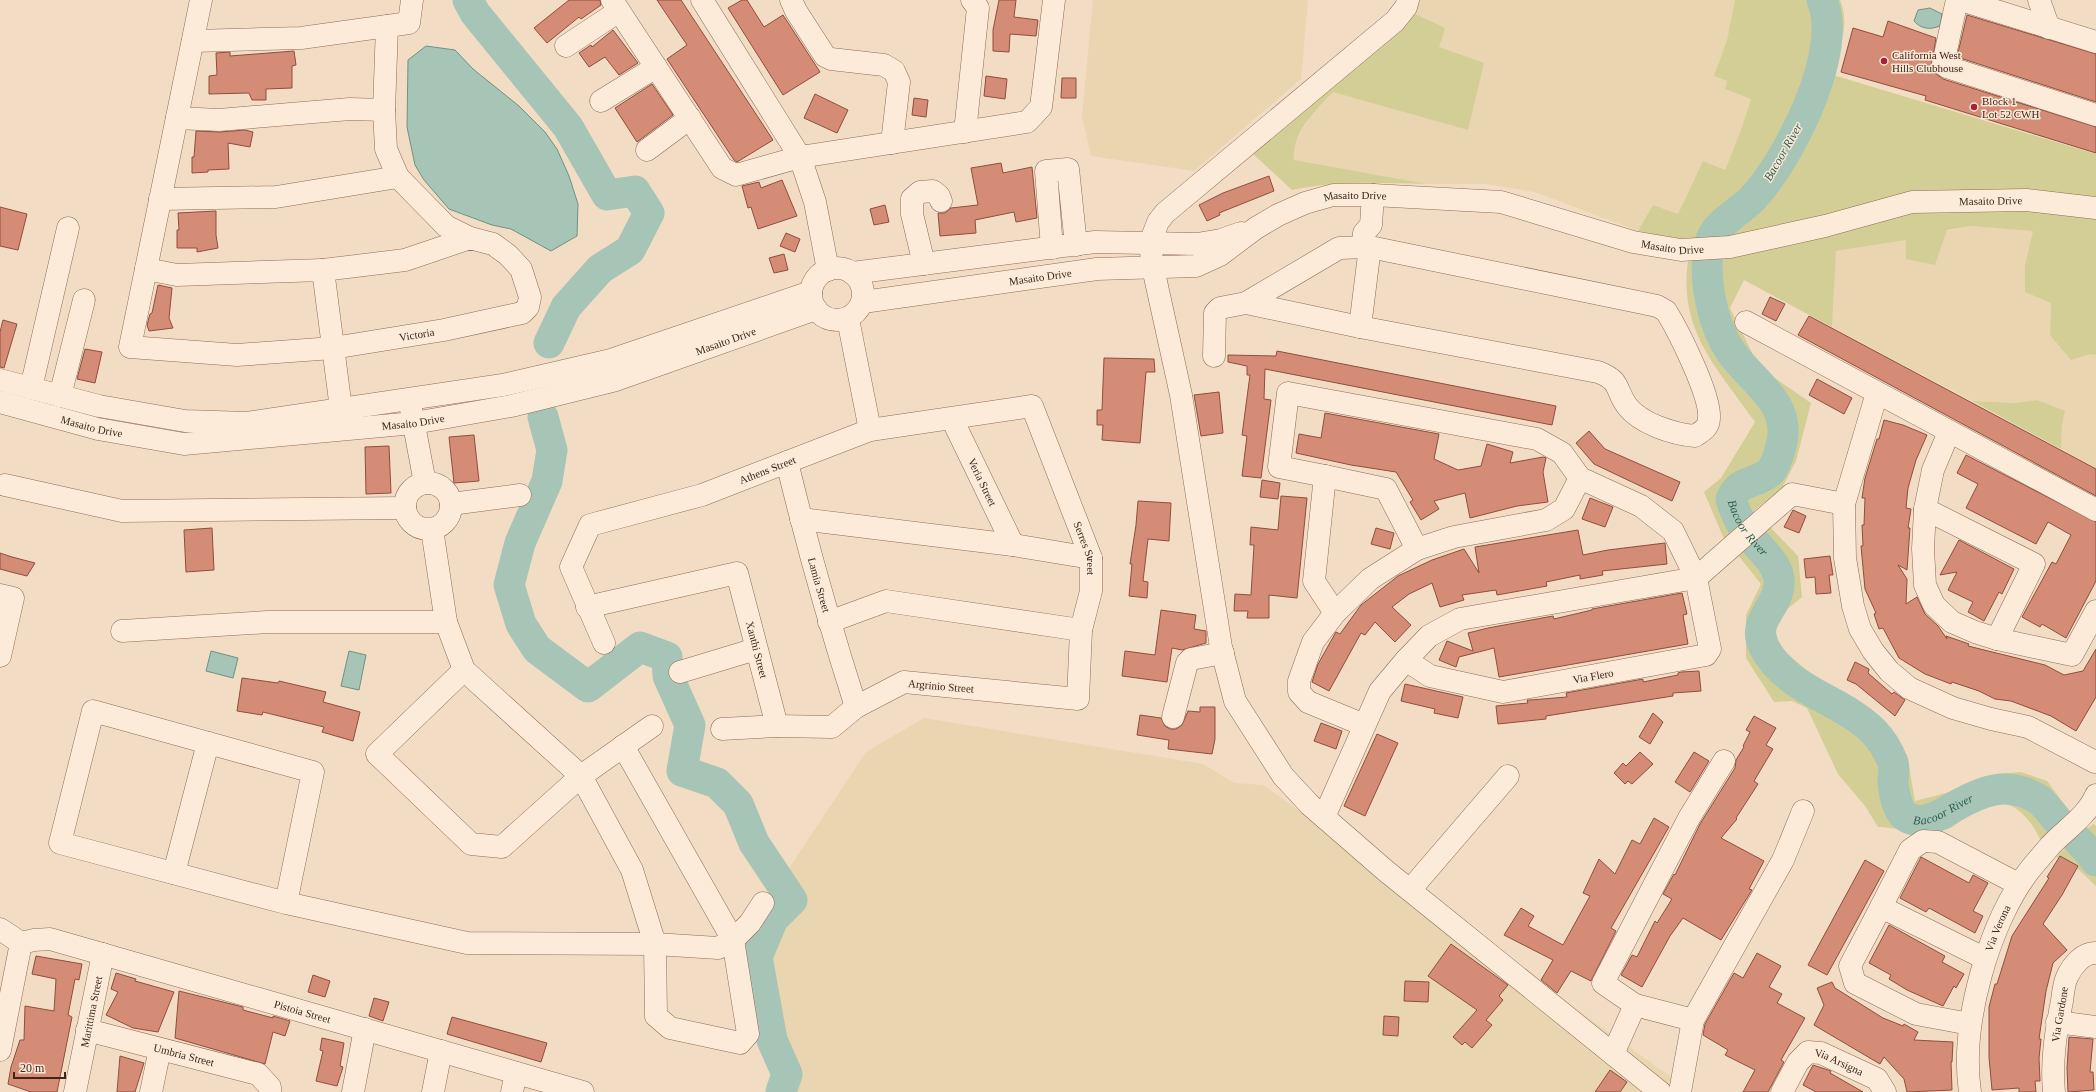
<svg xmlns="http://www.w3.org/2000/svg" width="2096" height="1092" viewBox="0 0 2096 1092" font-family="Georgia,serif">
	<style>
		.farmland { fill: #e9d5b0 }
		.green { fill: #d2ce96 }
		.water { fill: #a6c5b6; stroke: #6b9483 }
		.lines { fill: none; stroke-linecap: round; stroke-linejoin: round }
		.river { stroke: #a6c5b6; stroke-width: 31 }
		.building { fill: #d48c76; stroke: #904e3b }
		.minor-casing { stroke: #8f6b58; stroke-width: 23 }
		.minor { stroke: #fcebd8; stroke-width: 22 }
		.poi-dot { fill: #a3223a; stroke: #f9e7d4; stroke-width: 1.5 }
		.labels { text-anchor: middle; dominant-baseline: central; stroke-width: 3; stroke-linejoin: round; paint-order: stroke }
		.poi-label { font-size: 11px; fill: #3d271d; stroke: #f9e7d4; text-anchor: start }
		.street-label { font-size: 11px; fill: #3d271d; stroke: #f9e7d4 }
		.water-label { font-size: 12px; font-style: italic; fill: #2b5e52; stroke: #f9e7d4 }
	</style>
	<rect width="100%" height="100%" fill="#f2dcc3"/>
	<path class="farmland" d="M1093,0H1308L1301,79L1194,171L1091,156L1082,116Z
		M1416,0H1735L1727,40L1714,76L1727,81L1725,89L1751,99L1741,130L1725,170L1703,161L1678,214L1653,205L1638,231L1535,192L1487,184H1427L1293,160V147L1309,118L1333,91L1468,130L1439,47L1413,13Z
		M1971,226L2033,231L2025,265L2051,303L2050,335L2096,355V468L2061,449L2062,425L2065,412L2037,400L2015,403L1972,401L1832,327L1836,251L1906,240Z
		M924,718L1203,764L1234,783L1263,785L1692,1092H789L795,1071L766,959L779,921L799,897L784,876L866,752Z"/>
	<path class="green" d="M1735,0H1840C1851,26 1838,49 1833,75L2096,154V355L2090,354L2071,360L2050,335L2051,303L2025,292V265L2033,231L1971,226L1947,230L1935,265L1906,259V240L1836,251L1832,327L1744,280L1730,308L1759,367L1811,403L1796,461L1782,488L1755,510L1753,515L1729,537L1724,539L1704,492L1721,478L1755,422C1710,359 1672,323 1692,240L1668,237L1638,231L1653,205L1678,214L1703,161L1725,170L1741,130L1751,99L1725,89L1727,81L1714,76L1727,40Z
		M1413,13L1445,28L1439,47L1484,63L1468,130L1333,92C1316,110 1291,133 1294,160L1427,184C1381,183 1337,180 1292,190L1250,151Z
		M2037,400L2065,411L2062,425L2061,449L1972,401L2015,403Z
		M1770,527L1798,556L1802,597L1773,621L1780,647L1822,684L1849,697L1887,731L1907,755L1915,801L1958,790L1996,774L2021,772L2047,781L2070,812L2041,841C2028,813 2006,791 1975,809C1965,813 1958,826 1948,829C1938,833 1892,828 1878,827L1865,806L1838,774L1807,708L1792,701L1774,702L1746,658V615L1761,584L1738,555Z
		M2093,824L2096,826V886L2079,870L2056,857Z"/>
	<path class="water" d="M1930,8L1942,14L1940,26C1930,30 1921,29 1914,21L1918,10Z
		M426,46L455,50L473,69L519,106L545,132L557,149L569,176L578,204L577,236L551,251L511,229L492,225L449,209L424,180L415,165L407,127L408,60Z
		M211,651L238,658L233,678L206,671Z
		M349,651L366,655L359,690L341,686Z"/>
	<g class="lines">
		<g class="river">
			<path d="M468,0L475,13L568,127L607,195L635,191L649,213L630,250L600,269L566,307L549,343"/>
			<path id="s1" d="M1822,0C1844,52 1789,159 1753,198C1741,211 1714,224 1710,243C1702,275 1712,325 1731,352C1752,382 1793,403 1781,446C1779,453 1776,465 1771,471C1757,485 1740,478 1731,499C1734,509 1739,521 1745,530C1756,547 1776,559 1779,579C1782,606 1750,619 1764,647C1787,691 1841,699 1873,731C1881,739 1889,752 1893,763C1895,769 1893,776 1893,782C1894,793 1897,813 1908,818C1924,825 1939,816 1952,808C1981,791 2007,780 2038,799C2045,804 2051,813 2057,820C2071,833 2085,846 2096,861"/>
			<path d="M543,417L552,450L547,481L520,543L509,585L521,624L537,649L588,687L640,647L667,657L668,676L690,725L682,771L717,783L738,804L754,843L792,900L773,919L757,957L772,1040L787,1074L781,1092"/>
		</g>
	</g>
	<path class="building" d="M569,0H600L601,5L581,19L579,17L547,43L534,28Z
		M657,0H681L773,140L737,162L734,160L667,59L687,45Z
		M742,0H747L764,27L783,15L820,72L783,95L728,8Z
		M999,0H1016L1014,17L1038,20L1036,36L1010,34L1009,52L993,51V30Z
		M1967,15L2096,54V102L1957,57Z
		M1888,21L1936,38L1931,68L1936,74L1943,79L2096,127V153L1925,100L1926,96L1841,72L1853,28L1883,37Z
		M613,30L638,63L619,75L605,57L589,67L579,53L591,45L592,47Z
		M294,51L296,65L292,66V88L266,89V100H252L249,93L209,94V76L217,75L216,53L230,52V56Z
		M986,76L1007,79L1005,99L984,96Z
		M1062,78H1076V98H1061Z
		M652,84L673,115L637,142L615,108Z
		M815,94L848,110L837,133L804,118Z
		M914,98L928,100L926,117L912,115Z
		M245,130L253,132L250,147L228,143L229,169L208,170V172L192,173V157H194L196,131L220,132Z
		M1001,163L1003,173L1032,167L1037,218L1016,222L1014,212L975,220L976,233L940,236L938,213H945L951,208L978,205L971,168Z
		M1269,176L1274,191L1219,213L1220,215L1207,221L1199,205L1223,193Z
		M782,180L797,216L758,229L751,207L748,208L742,186L759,182L761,188Z
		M885,205L889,222L874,225L870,209Z
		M0,207L27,214L18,250L0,246Z
		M216,211V235L218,248L197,252V248H177V230H179L178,213Z
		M786,233L800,239L795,252L780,246Z
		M784,254L788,270L774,273L769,258Z
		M158,285L172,288L169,318L173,328L149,331L147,325L150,314L152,313Z
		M1770,297L1785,304L1776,321L1762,314Z
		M1809,316L2096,469V496L1798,335Z
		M3,320L17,324L4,368L0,367V332Z
		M85,349L102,352L95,383L77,379Z
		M1277,351L1556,406L1552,425L1265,369L1264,399L1271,400L1261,478L1242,476L1247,436L1242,435L1250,375H1247V366L1228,362V355L1276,356Z
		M1104,358L1154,359L1155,372H1146L1140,443L1102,440L1103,425H1097V410H1102Z
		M1817,379L1852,398L1844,414L1809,395Z
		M1219,392L1223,433L1201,436L1194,395Z
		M1325,413L1439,434L1434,459L1458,470L1481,466L1487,444L1513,452L1510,463L1543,457L1546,458L1543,472L1548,502L1517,506L1470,518L1465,493L1434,501L1439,509L1421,520L1410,502L1413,500L1396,472L1351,465L1296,453L1299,434L1321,438Z
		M1884,420L1903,425L1927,435L1916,460L1908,488L1906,508L1911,509L1908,528H1910L1907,570L1898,565L1907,579L1906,604L1917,597L1925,614L1938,626L1947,639L1946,636L1969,644L1968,646L2045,665L2064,675L2083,671L2096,649V697L2076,731L2051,716L2011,701L1995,699L1979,691L1952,682L1951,684L1925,674L1899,658L1883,628L1879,629L1874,614L1876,613L1865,589L1861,546H1863L1862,525H1864L1865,498H1862L1865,478L1877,439H1879Z
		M1589,431L1605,449L1680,482L1672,501L1594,464L1576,443Z
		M474,435L479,481L454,483L449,437Z
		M389,446L391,493L366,494L365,447Z
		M1966,455L2096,522V581L2066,638L2042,624L2040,627L2022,617L2052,562L2056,564L2071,535L2048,522L2036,544L1966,508L1978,484L1957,473Z
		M1262,480L1280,483L1278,499L1260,497Z
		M1281,496L1307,498L1297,598L1269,595V618H1247L1248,611H1234L1235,594L1251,595L1254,545H1250L1251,527L1278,530Z
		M1590,498L1613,507L1605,527L1582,519Z
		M1138,501L1171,503L1169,541L1148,539L1143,581L1148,582L1147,598L1129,596L1132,564H1130L1136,525Z
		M1793,510L1806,516L1799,533L1784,527Z
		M212,528L214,570L186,572L184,530Z
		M1376,528L1394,533L1390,549L1371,544Z
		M1578,530L1583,555L1608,550L1665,543L1667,564L1602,571L1603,575L1580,579V575L1546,582L1547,586L1497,595L1496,590L1462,595L1464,600L1440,607L1432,583L1409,594L1392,607L1411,625L1395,642L1375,622L1365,635L1361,633L1329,691L1312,682L1318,664L1336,632L1340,634L1361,605L1398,576L1432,560L1464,549L1479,573L1475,547Z
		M1959,540L2014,569L2002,594L1999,592L1984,621L1968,612L1973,602L1948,590L1957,572L1940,575Z
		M0,553L12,557L35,563L27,576L11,572L0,569Z
		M1830,556L1833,575H1829L1831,593L1816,594L1815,577L1806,578L1804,559Z
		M1682,593L1687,614L1683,615L1688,644L1499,677L1494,648L1459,657L1456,667L1439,660L1447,641L1473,651L1468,633L1488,628L1553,616L1554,619L1592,610V609Z
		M1161,610L1196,615L1194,629L1206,631V643L1182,650L1172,648L1167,682L1122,676L1125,651L1155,655Z
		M1855,662L1869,669L1868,673L1892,694L1894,692L1905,700L1895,716L1856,684L1847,680Z
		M1699,671L1701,691L1673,693V696L1546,716V719L1498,724L1496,706L1528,703L1527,700H1530L1567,697L1566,693L1643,679V682L1678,675V673L1681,672Z
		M242,678L278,683L279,681L326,692L323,702L360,712L353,741L322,732L324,727L263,712L262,715L237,711Z
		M1405,684L1463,697L1458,718L1434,713L1435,709L1401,701Z
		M1200,707H1215V739L1212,754L1168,749L1169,740L1137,735L1140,715L1161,718L1165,726L1170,729H1176L1182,725L1188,711L1200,712Z
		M1653,713L1663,722L1650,744L1639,737Z
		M1754,716L1776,728L1766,745L1773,749L1754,781L1758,784L1736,818L1737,819L1721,838L1764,861L1749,889L1752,890L1721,940L1683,918L1670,936L1642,987L1621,975L1632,955L1637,957L1655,921L1657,923L1672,899L1663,894L1674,874L1675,875L1700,824L1735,768L1736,760L1744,747L1743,746L1750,732L1746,730Z
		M1321,723L1342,731L1336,749L1314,741Z
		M1377,734L1398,743L1365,816L1344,806Z
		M1640,752L1653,764L1632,784L1628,781L1625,784L1614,773L1623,763L1626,766Z
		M1694,752L1709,761L1690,792L1675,782Z
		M1654,818L1669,827L1611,928L1616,931L1591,981L1571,971L1557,993L1541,980L1553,960L1504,935L1521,908L1534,916L1528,926L1563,945L1590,896L1583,893L1599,859L1615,874L1632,840L1640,844Z
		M2060,856L2078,866L2062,895L2043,924L2067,950L2053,963L2046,991L2039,1039H2041L2039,1058L2040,1081H2035L2036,1092H2019V1088L1992,1090L1989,1057V1007L1995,984H1997L2012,936L2049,878L2047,877Z
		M1921,857L1969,883L1973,875L1988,883L1973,911L1983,916L1975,933L1929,908L1926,912L1900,898Z
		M1865,860L1884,871L1827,975L1808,965Z
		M1889,925L1945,956L1942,962L1964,974L1956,988L1954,986L1943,1006L1907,990L1889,979L1891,975L1869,963Z
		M1451,944L1508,985L1499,996L1503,1000L1486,1020L1492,1025L1472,1048L1465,1042L1462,1045L1453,1037L1477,1010L1428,976Z
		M1757,953L1781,966L1769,987L1782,994L1777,1003L1805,1018L1781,1060L1784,1062L1768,1092H1743L1755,1070L1725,1055L1728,1050L1703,1035L1705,1024L1734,973L1743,978Z
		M36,956L82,964L79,980L75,979L68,1015L72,1017L57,1092H31L8,1084L11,1067L20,1040H24L25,1006L54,1011L56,979L32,974Z
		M116,973L136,979L135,981L174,992L158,1032L133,1028L106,1015L118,992L111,989Z
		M313,975L330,981L325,997L308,992Z
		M1405,981L1429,982L1428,1002L1404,1001Z
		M1832,982L1835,988L1883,1018L1903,1026L1904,1024L1918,1032L1914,1040L1953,1042L1952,1062H1951L1952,1090L1907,1092L1904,1079L1884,1057L1880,1064L1814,1025L1824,1005L1817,988Z
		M179,991L243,1007V1010L273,1018V1016L290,1021L285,1036L273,1032L265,1064L175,1038Z
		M374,998L389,1002L383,1021L369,1016Z
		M1384,1016L1399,1017L1398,1036L1383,1035Z
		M452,1017L547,1043L541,1062L447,1034Z
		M2069,1037L2093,1039L2090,1072H2093L2094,1090L2068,1092L2067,1068Z
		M322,1038L344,1043L340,1066L343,1067L337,1086L316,1081L323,1051L320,1050Z
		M120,1056L144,1063L135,1092H117Z
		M1813,1065L1831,1071L1830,1073L1863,1092H1816L1803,1085Z
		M1610,1070L1627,1082L1620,1092H1595Z"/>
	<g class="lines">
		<g class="minor-casing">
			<g id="minor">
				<path d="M201,0L146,269L177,275L323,270L343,424"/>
				<path d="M612,0L722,168L736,175L800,157L1027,122L1041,107L1054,0"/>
				<path d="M702,0L800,157L815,202L828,270"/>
				<path d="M791,0L796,11L825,56L831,59L884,65L894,71L899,82L892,143"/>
				<path d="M1408,0L1406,7L1395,21L1165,213L1158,222L1150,243L1153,268L1181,395L1221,647L1235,701L1283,776L1310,805L1386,871L1660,1092"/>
				<path d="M1957,0L1943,64L1947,67L2096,115"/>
				<path d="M1961,0L2096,42"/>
				<path d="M2039,0L2049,28"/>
				<path d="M193,41L301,38L409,23L412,0"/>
				<path d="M566,46L619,11"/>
				<path d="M601,101L656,67"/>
				<path d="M384,110L387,26"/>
				<path d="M177,118L219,120L350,109L384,110L386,149L398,177"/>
				<path d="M965,132L978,8L972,0"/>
				<path d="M647,150L690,118"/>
				<path d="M160,199L276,197L398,177L446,226L470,238"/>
				<path d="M1363,247L1364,233L1371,225L1373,195"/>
				<path d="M1370,247L1638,302L1657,306L1666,311C1679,332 1711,396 1709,418C1709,428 1702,431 1695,436C1673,434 1641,424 1627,406C1615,390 1622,381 1598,372L1360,327L1246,303L1339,248Z"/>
				<path d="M1052,248L1046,171L1068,169L1076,245"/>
				<path d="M924,264L912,214V199L920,192L933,191L939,196L941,201"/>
				<circle cx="837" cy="294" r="26"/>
				<path id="s2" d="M146,269L130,347L237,355L333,348L444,330L522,313L528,307L530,297L521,269L508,255L493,244L470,238L405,260L323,270"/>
				<path d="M852,273L1095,242L1197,244L1221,240L1241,233"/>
				<path id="s3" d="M863,302L1097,269L1196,266L1220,255L1256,228L1278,215L1305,203L1333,195H1373L1501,202L1633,242L1681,250L1730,247L1825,226L1912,202L2026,200L2096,208"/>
				<path d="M848,319L870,430"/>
				<path d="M1746,322L2096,510"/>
				<path d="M1360,327L1370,247"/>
				<path d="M1214,356L1215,313L1220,308L1246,303"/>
				<path d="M0,380L99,406L185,421L247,423L503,385L611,360L811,292"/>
				<path d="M31,388L68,228"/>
				<path d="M1877,393L1844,504L1845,558L1853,606L1860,629L1873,651L1889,671L1909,688L1953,708L1991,719L2028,727L2095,762"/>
				<path d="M60,396L84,300"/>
				<path id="s4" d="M0,402L98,429L184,444L414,423L511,406L616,380L816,309"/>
				<path d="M411,409L425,483"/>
				<path id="s5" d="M952,419L1013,545"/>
				<path d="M1949,432L1933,470L1925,509L1923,549L1925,585L1934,605L1952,622L1975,632L1997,639L2072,655L2096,611"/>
				<path id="s6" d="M787,462C807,545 830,626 856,707"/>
				<path d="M1325,476L1279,467L1288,393L1537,439L1562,453L1580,478L1641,506L1673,531L1696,578L1710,649L1706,655L1503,692L1430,676L1406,660"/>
				<circle cx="428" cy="506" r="23"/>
				<path d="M5,485L122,511L405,508"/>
				<path d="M451,504L520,495"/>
				<path d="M1925,509L2034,564L1997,639"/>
				<path d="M801,519L1013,545L1091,558"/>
				<path d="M432,529L446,622L464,670L581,776L632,870L655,944L656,1016L670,1028L740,1043L748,1034L733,940L623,746"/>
				<path d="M0,595L13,598L0,656"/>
				<path id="s7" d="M587,607L737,573L777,726"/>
				<path d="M1335,613L1314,581L1325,476L1386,489L1417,549"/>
				<path d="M829,622L886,601L1081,630"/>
				<path d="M122,631L268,622H446"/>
				<path id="s8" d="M604,643L571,567L590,525L702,495L870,430L1032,406L1091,558V591L1081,630L1078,699L904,682L856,707L832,727L777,726L722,729"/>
				<path d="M464,670L377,754L471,844L502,847L581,776L652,726"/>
				<path d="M680,672L756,649"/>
				<path d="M1173,717L1187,663L1191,659L1223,653"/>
				<path d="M1364,725L1308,702L1299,692V681L1313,642L1335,613L1370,579L1417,549L1454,537L1546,520L1564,509L1580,478"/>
				<path d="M1324,817L1380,691L1406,660L1429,636L1460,619L1696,578L1792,494L1844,504"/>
				<path d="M174,873L208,743"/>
				<path d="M1410,890L1508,776"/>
				<path d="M286,903L313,772L93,711L60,843L286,903L467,943L655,944L718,948L733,940L750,923L763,903"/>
				<path d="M1881,907L1910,850L1923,841L1938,842L2018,884"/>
				<path d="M0,929L21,943"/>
				<path id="s9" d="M21,943L34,940L50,939L583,1092"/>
				<path d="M1635,1005L1693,1020"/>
				<path d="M2057,1022L2096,1027"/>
				<path d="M1970,1024L1916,1014L1855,983L1850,966L1881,907L1984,958"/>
				<path id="s10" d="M87,1030L258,1074L270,1087V1092"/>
				<path d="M0,1050L21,943"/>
				<path d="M1613,1054L1635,1005L1603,983L1689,818L1724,761"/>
				<path id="s11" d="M75,1092L103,954"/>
				<path d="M151,1092L160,1049"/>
				<path d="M353,1092L365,1029"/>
				<path d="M433,1092L441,1051"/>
				<path d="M512,1092L516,1073"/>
				<path d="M1680,1092L1693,1020L1783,860L1803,811"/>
				<path id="s12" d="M1782,1092L1798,1062L1808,1052L1821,1053L1877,1079L1885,1092"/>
				<path id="s13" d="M1970,1092C1960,1024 1989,920 2032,867C2038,860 2044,853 2050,846C2066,829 2087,816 2096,795"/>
				<path id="s14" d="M2054,1092C2051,1061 2056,1031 2062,1001C2063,993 2064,983 2067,977C2072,966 2083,952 2096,953"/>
			</g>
		</g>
		<use href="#minor" class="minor"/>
	</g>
	<g class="poi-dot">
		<circle cx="1884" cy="61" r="4"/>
		<circle cx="1974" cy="107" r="4"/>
	</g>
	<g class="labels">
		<g class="poi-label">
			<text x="1892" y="55">California West<tspan x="1892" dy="13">Hills Clubhouse</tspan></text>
			<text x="1982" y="101">Block 1<tspan x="1982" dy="13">Lot 52 CWH</tspan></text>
		</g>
		<g class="street-label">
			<text stroke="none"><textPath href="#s3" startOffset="513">Masaito Drive</textPath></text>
			<text stroke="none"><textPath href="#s3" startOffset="1161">Masaito Drive</textPath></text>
			<text stroke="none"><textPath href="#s3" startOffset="837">Masaito Drive</textPath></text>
			<text stroke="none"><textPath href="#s3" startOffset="179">Masaito Drive</textPath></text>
			<text stroke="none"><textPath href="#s2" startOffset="368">Victoria</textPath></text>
			<text stroke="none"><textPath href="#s4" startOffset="743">Masaito Drive</textPath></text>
			<text stroke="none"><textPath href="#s4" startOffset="419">Masaito Drive</textPath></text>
			<text stroke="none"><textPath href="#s4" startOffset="95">Masaito Drive</textPath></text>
			<text stroke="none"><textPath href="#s8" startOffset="315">Athens Street</textPath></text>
			<text stroke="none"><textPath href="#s5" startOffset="70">Veria Street</textPath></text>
			<text stroke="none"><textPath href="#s8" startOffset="741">Serres Street</textPath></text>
			<text stroke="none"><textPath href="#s6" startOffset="127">Lamia Street</textPath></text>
			<text stroke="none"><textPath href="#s7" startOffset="233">Xanthi Street</textPath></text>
			<text transform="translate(1593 676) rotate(-10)">Via Flero</text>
			<text transform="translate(941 686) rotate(5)">Argrinio Street</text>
			<text stroke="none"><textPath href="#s13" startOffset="168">Via Verona</textPath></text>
			<text stroke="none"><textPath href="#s11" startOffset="82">Marittima Street</textPath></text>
			<text stroke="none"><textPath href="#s9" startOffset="292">Pistoia Street</textPath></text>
			<text stroke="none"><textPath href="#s14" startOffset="78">Via Gardone</textPath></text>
			<text stroke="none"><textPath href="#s10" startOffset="100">Umbria Street</textPath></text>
			<text stroke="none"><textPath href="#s12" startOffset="81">Via Arsigna</textPath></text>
		</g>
		<g class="water-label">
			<text transform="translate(1783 152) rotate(-60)">Bacoor River</text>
			<text stroke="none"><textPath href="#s1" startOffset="617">Bacoor River</textPath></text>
			<text stroke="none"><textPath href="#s1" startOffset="1025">Bacoor River</textPath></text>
		</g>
	</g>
	<path d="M14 1072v6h51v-6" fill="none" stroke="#3d271d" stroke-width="2"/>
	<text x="20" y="1072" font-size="12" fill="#3d271d" stroke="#f9e7d4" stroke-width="3" paint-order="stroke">20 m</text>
</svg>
